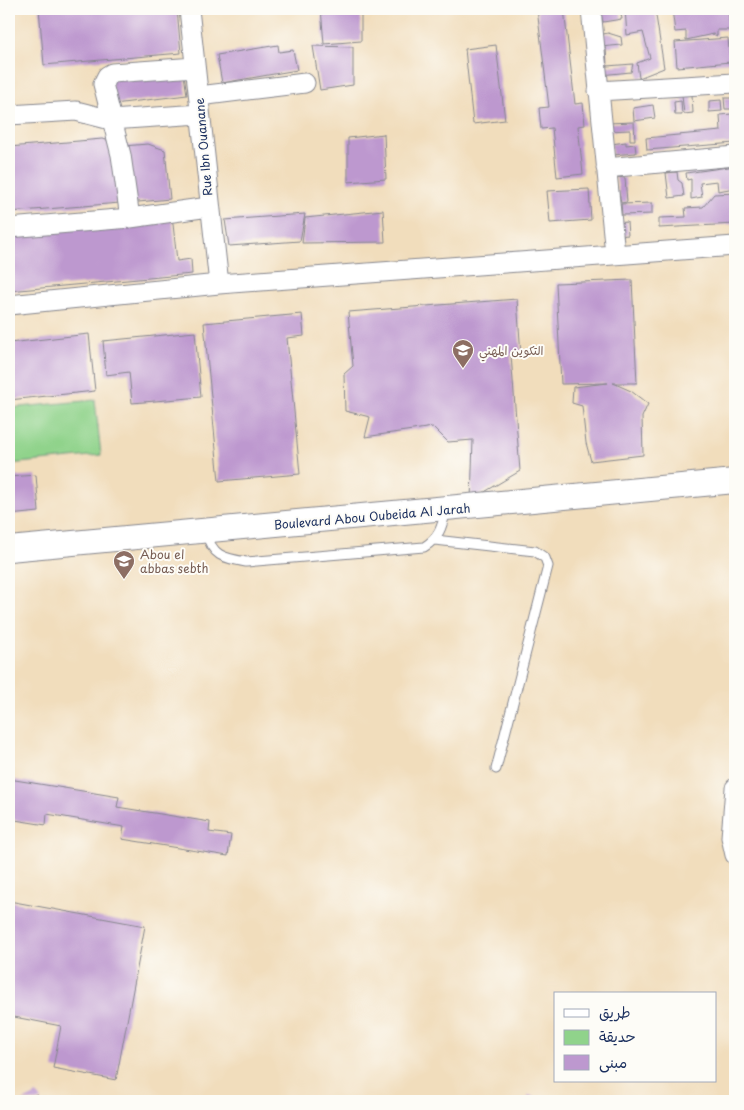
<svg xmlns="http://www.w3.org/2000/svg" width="744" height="1110" viewBox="0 0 744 1110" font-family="'Playpen Sans','Playpen Sans Arabic',sans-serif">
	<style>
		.green { fill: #90d38b; stroke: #568174 }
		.building { fill: #bd98cf }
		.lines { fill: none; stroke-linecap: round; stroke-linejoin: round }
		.service-casing { stroke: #86868d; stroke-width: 11 }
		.minor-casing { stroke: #86868d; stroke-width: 21 }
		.tertiary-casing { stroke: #86868d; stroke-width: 26 }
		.service { stroke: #fff; stroke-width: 9 }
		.minor { stroke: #fff; stroke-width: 19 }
		.tertiary { stroke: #fff; stroke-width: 24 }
		.labels { text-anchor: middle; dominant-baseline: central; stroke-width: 4; stroke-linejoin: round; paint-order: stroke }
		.street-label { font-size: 12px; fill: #1b2f5e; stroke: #fdfcf7 }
		.education-label { font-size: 12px; fill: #785e54; stroke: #fdfcf7; text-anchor: start }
	</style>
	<rect width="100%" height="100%" fill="#fdfcf7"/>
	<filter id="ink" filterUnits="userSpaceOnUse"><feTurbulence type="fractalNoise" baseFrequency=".02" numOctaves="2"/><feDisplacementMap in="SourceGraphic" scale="10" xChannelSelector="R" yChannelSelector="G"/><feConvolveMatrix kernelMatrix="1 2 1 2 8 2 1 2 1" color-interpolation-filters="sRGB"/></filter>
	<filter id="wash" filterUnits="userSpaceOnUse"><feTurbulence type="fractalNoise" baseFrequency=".0096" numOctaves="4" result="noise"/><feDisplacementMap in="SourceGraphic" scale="20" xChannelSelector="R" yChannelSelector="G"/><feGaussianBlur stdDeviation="1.12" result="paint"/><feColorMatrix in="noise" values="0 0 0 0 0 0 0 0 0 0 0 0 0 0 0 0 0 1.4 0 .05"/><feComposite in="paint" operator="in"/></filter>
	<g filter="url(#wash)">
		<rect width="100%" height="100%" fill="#f1ddbc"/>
		<path class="green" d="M95,400L101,455L9,464V408Z"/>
		<g id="blocks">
			<path class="building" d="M39,9H177L181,53L44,65Z
				M321,9H361V41L324,44Z
				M537,9H564L575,104L583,103L585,125L578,126L583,174L557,177L552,128L541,129L539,108L549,107Z
				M600,9H620L622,19L603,22Z
				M625,9H655L664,68L639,78L637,63L650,58L643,32L627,35Z
				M672,9H728L730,30H717V36L713,34L686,40V31L675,32Z
				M608,33L621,37L622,45L600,47L599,35Z
				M728,38L730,62L677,67L675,42Z
				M278,45L279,52L293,50L297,70L222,83L217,55Z
				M496,45L505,120L473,124L465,49Z
				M313,46L353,47V85L320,90Z
				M606,48L607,66L633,64L631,72L600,75L598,51Z
				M183,68L187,95L114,104L110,77Z
				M682,95H692L693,113L684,114Z
				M724,98H732L733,109H725Z
				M721,100L722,111L709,112V101Z
				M681,101L682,115H675L674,102Z
				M653,105L655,118L634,121L633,108Z
				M732,114L735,143L647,150L646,138L721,131L720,115Z
				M634,122L635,140H630V130L607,131V123Z
				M384,134L386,179L348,182V138Z
				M102,139L115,142L120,203L9,212V147Z
				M626,142V145L635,144L636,153L612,155L611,144Z
				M148,144L165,150L170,199L128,203L123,146Z
				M735,166V188L718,191L717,181L700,183L702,197L691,199V179L687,180L686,173Z
				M677,172L678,180L682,183L684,196L669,198L666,173Z
				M616,177L625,178L627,202L621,203Z
				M589,189L591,220L550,223L547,191Z
				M735,193V224L659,228V218L686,217L685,208L703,207L714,194Z
				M652,203V214L622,215L621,204Z
				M383,210L385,242L302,243L305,218Z
				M305,214L300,241L229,246L225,220Z
				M172,215L177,261L191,259L192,274L9,291V230Z
				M627,222L628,235L618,236L617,223Z
				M632,280L637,383H613L631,391L648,404L642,417L643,455L591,461L586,443L582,406L572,403L573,387L608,383L561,384L556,283Z
				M517,299L521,355H511L520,471L471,500L473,440L448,442L433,427L365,437L370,417L345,411L344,374L353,366L348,312Z
				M302,314L304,336L287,338L300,474L219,481L204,323Z
				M195,332L201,397L132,403L129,372L106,375L103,341Z
				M89,334L95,391L9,400V343Z
				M36,475L39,512L9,515V477Z
				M9,779L119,797L117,807L210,822L209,832L231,835L228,856L122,839L124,827L47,814L46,825L9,819Z
				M9,901L145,926L116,1080L53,1068L61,1026L9,1016Z
				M37,1094L41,1101H23Z
				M529,1095L544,1100V1101H527Z"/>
		</g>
	</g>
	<g filter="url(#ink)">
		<use href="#blocks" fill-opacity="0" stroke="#86868d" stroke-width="1"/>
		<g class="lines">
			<g class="service-casing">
				<path id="service" d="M206,532C212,556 223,558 246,562L424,547C439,538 442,527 446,510
					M435,540L535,551L545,558L548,566L496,769"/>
			</g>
			<g class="minor-casing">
				<path id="minor" d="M189,9L219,284
					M591,9L615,254
					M598,91L735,83
					M199,96L305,83
					M9,115L76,111L111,120L200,114
					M606,168L735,156
					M130,218L121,155L103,84L107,76L112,73L195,67
					M9,228L130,218L209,207
					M9,305L219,284L735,246
					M735,788L731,837L735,855"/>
			</g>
			<g class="tertiary-casing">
				<path id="tertiary" d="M9,549L735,481"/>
			</g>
			<use href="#service" class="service"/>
			<use href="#minor" class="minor"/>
			<use href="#tertiary" class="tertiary"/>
		</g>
	</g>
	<defs>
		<g id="school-pin" transform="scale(1.125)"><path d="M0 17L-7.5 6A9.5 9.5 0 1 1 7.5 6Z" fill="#8d6e63" stroke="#fdfcf7"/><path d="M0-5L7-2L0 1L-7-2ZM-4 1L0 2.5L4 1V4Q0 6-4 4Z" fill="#fff"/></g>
	</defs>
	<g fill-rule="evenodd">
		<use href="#school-pin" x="463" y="350"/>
		<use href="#school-pin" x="124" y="561"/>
	</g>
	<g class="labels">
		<g class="street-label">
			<text transform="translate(203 147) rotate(-95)">Rue Ibn Ouanane</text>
			<text transform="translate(372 516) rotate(-5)">Boulevard Abou Oubeida Al Jarah</text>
		</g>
		<g class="education-label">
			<text x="479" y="350">التكوين المهني</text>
			<text x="140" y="554">Abou el<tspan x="140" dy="14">abbas sebth</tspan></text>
		</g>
	</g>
	<rect width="744" height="1110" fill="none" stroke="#fdfcf7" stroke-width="30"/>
	<rect x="554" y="992" width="162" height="90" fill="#fdfcf7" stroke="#a3aaba"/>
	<rect x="564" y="1009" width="25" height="8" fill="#ffffff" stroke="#a3aaba"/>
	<text x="599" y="1018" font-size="15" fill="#1b2f5e">طريق</text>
	<rect x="564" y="1030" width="25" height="15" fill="#90d38b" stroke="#a3aaba"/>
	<text x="599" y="1042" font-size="15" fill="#1b2f5e">حديقة</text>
	<rect x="564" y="1055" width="25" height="15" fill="#bd98cf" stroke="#a3aaba"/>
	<text x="599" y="1068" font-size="15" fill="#1b2f5e">مبنى</text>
</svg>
